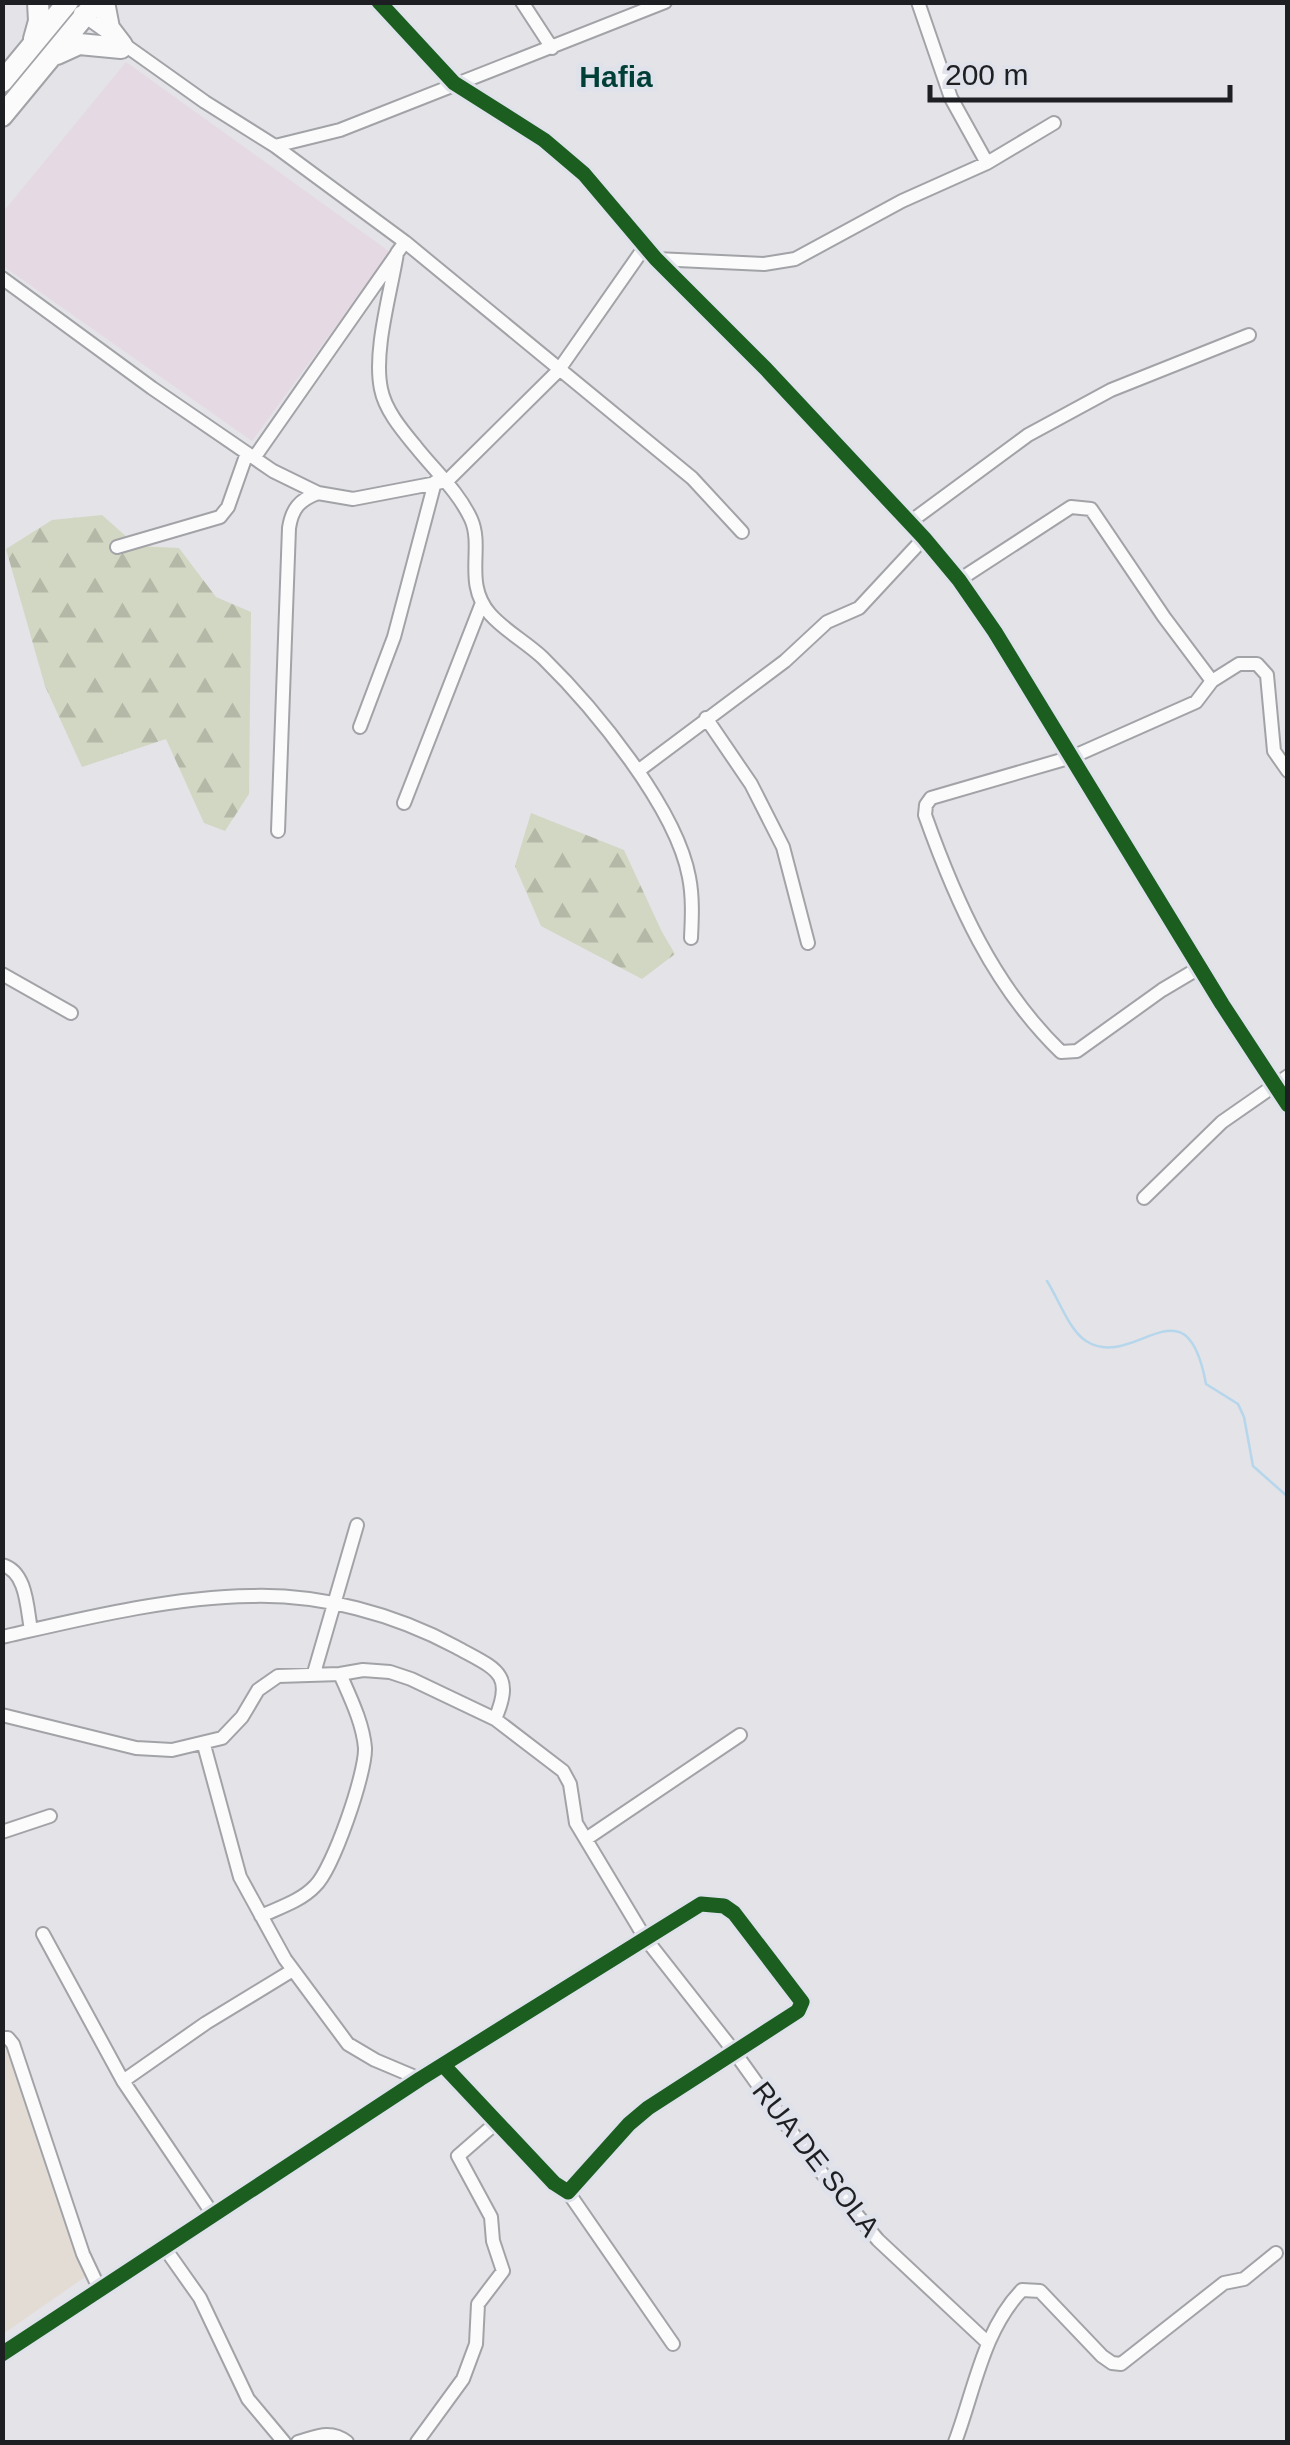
<svg xmlns="http://www.w3.org/2000/svg" width="1290" height="2445" viewBox="0 0 1290 2445" font-family="Arial,sans-serif">
	<style>
		.commercial { fill: #e5d9e3 }
		.education { fill: #e3dcd4 }
		.forest { fill: url(#forest-firs) }
		.lines { fill: none; stroke-linecap: round; stroke-linejoin: round }
		.stream { stroke: #b6d6ec; stroke-width: 2.5 }
		.street-casing { stroke: #a2a3a7; stroke-width: 16 }
		.primary-casing { stroke: #a2a3a7; stroke-width: 24 }
		.street { stroke: #fbfbfc; stroke-width: 12 }
		.primary { stroke: #fbfbfc; stroke-width: 20 }
		.cycleway-casing { stroke: #e0e2eb; stroke-width: 21 }
		.cycleway { stroke: #1b5e20; stroke-width: 15 }
		.labels { text-anchor: middle; dominant-baseline: central; stroke-width: 10; stroke-linejoin: round; paint-order: stroke }
		.street-label { font-size: 28px; fill: #1e1f22; stroke: #e0e2eb }
		.neighbourhood-label { font-size: 30px; font-weight: bold; fill: #003f38; stroke: #e0e2eb }
	</style>
	<defs>
		<pattern id="forest-firs" width="22" height="20" patternUnits="userSpaceOnUse" patternTransform="scale(2.5)"><rect width="22" height="20" fill="#d2d7c3"/><path d="M5 1l3.5 6h-7zM16 11l3.5 6h-7z" fill="#b4b8a7"/></pattern>
	</defs>
	<rect width="100%" height="100%" fill="#e3e3e8"/>
	<path class="commercial" d="M126,62L390,252L252,441L3,266V212Z"/>
	<path class="education" d="M7,2043L85,2277L3,2334L2,2045Z"/>
	<path class="forest" d="M102,515L137,546L179,548L216,597L251,612L249,794L225,831L204,823L166,739L82,767L45,686L6,549L52,520Z
		M531,813L624,850L662,932L675,954L642,979L541,926L515,866Z"/>
	<g class="lines">
		<path class="stream" d="M1047,1281C1058,1298 1069,1330 1086,1341C1135,1372 1186,1275 1206,1384L1238,1404L1244,1417L1253,1466L1288,1497"/>
		<g class="street-casing">
			<path id="street" d="M379,2L454,83L544,140L584,174L656,259L766,369L924,538L959,580L995,632L1222,1004L1288,1105
				M522,2L552,48
				M918,2L951,98L987,163
				M80,13L205,102L275,146L405,242L692,478L742,532
				M275,146L340,130L665,2
				M405,242L397,253C391,292 373,351 381,389C385,410 402,430 416,447C435,471 458,491 471,519C484,548 463,583 490,614C505,631 526,642 543,658C593,707 676,807 689,877C693,897 692,918 691,938
				M656,259L764,264L795,259L902,201L987,163L1054,123
				M2,278L152,388L273,471L318,493L353,499L447,481L558,371L646,245
				M254,458L396,255
				M910,522L1028,435L1111,390L1249,335
				M117,547L220,517L228,507L247,453
				M959,580L1071,507L1091,509L1164,617L1212,681
				M706,718L751,784L783,847L808,943
				M360,727L394,637L435,482
				M638,771L785,661L827,622L859,608L924,538
				M404,803L482,603
				M278,831L289,528C292,509 299,500 318,493
				M1199,968L1162,990L1077,1051L1061,1052C993,986 956,902 925,815L926,805L931,798L1072,757L1196,702L1212,681L1239,664H1257L1267,675L1274,751L1288,771
				M2,974L71,1013
				M1144,1198L1222,1122L1288,1076
				M2,1565C27,1571 27,1609 31,1630
				M2,1637C81,1619 170,1597 251,1596C321,1594 395,1614 456,1647C496,1669 515,1673 495,1719
				M314,1673L357,1525
				M2,1715L136,1748L172,1750L222,1738L242,1717L258,1690L278,1676L340,1674L363,1670L390,1672L411,1679L495,1719L563,1771L570,1784L576,1823L645,1938L733,2050L816,2166L878,2240L988,2343
				M204,1745L240,1877L285,1959L348,2044L375,2060L420,2079
				M2,1832L50,1816
				M586,1839L740,1735
				M261,1916C278,1908 301,1901 315,1886C333,1869 366,1773 365,1748C363,1723 350,1697 340,1674
				M43,1934L123,2081L214,2216
				M2,2038H8L13,2044L83,2254L99,2288
				M123,2081L206,2023L293,1970
				M568,2192L673,2344
				M164,2247L200,2298L248,2399L284,2442
				M2,2354L420,2079L701,1904L724,1906L734,1913L802,2002L798,2011L648,2108L629,2124L568,2192L554,2183L444,2066
				M298,2442C316,2437 330,2429 347,2442
				M417,2442L463,2379L476,2344L478,2304L503,2271L493,2241L491,2217L458,2156L497,2122
				M955,2442C974,2392 983,2330 1022,2290L1040,2291L1102,2356L1112,2363L1121,2364L1224,2283L1244,2279L1276,2253"/>
		</g>
		<g class="primary-casing">
			<path id="primary" d="M104,2L109,28L122,45
				M34,39L39,21L38,2
				M57,54L79,44L121,48
				M2,82L68,2
				M2,116L96,2"/>
		</g>
		<use href="#street" class="street"/>
		<use href="#primary" class="primary"/>
		<g class="cycleway-casing">
			<path id="cycleway" d="M379,2L454,83L544,140L584,174L656,259L766,369L924,538L959,580L995,632L1222,1004L1288,1105
				M2,2354L420,2079L701,1904L724,1906L734,1913L802,2002L798,2011L648,2108L629,2124L568,2192L554,2183L444,2066"/>
		</g>
		<use href="#cycleway" class="cycleway"/>
	</g>
	<g class="labels">
		<g class="street-label">
			<text transform="translate(816 2159) rotate(52)">RUA DE SOLA</text>
		</g>
		<g class="neighbourhood-label">
			<text x="616" y="76">Hafia</text>
		</g>
	</g>
	<rect width="1290" height="2445" fill="none" stroke="#1e1f22" stroke-width="10"/>
	<path d="M930 85v15h300v-15" fill="none" stroke="#1e1f22" stroke-width="5"/>
	<text x="945" y="85" font-size="30" fill="#1e1f22" stroke="#e0e2eb" stroke-width="8" paint-order="stroke">200 m</text>
</svg>
